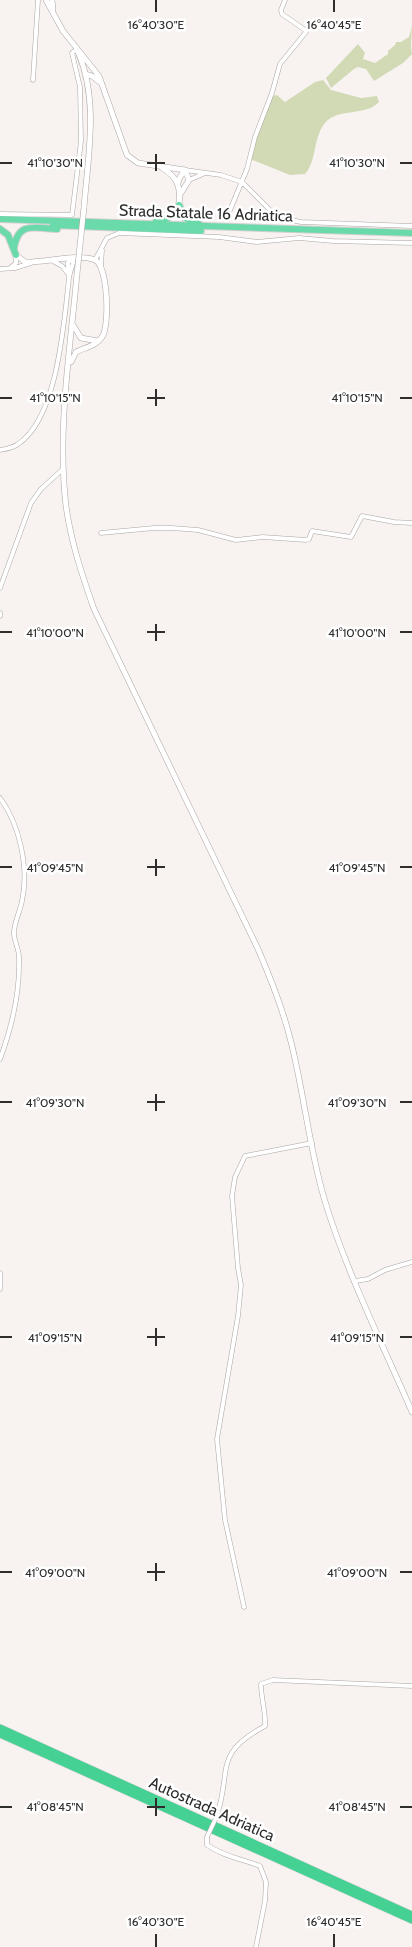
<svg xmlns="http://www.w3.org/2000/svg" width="412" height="1947" viewBox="0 0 412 1947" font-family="Cabin,sans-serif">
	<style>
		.green { fill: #d1dab4 }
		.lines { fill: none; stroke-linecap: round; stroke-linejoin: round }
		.minor-casing { stroke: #aaa5a3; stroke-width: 5 }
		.secondary-casing { stroke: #aaa5a3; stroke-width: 6 }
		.trunk-casing { stroke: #d1d1d1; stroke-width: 8 }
		.motorway-casing { stroke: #d1d1d1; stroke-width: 8 }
		.minor { stroke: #fff; stroke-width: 4 }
		.secondary { stroke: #fff; stroke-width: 5 }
		.trunk { stroke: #6bdaaa; stroke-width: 6 }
		.motorway { stroke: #46d194; stroke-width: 7 }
		.minor-bridge-casing { stroke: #aaa5a3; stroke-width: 5; stroke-linecap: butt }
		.secondary-bridge-casing { stroke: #aaa5a3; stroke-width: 6; stroke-linecap: butt }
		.minor-bridge { stroke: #fff; stroke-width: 4 }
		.secondary-bridge { stroke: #fff; stroke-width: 5 }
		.ticks { fill: none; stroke: #2f2e2d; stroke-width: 2 }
		.labels { text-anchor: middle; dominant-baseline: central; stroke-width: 5; stroke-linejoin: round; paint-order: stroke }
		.street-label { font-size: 16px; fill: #2f2e2d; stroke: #fff }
		.ticks-label { font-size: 12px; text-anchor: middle; fill: #2f2e2d; stroke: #fff; stroke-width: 5; stroke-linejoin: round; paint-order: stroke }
	</style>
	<rect width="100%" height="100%" fill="#f8f3f1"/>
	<path class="green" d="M412,26L411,46L412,54L403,63L374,81L366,69L358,67L354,69L331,88L326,78L358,44L365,53L363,59L375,63L388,54V51L395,45L396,42H401L409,37Z
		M323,80L331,90L361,98L377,96L379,102C365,117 339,107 325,123C313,137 317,161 305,174L290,175L250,159L264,114L272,96L277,95L285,102L315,82Z"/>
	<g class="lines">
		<g class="minor-casing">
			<path id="minor" d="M33,80L38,0
				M185,170L221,175L242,182L274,214L286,219L301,222L412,226
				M189,180L203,174
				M0,214L72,215L81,141L80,87L72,53L77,49
				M228,215L247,169L255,137L272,93L280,64L306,32L305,30L282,14L281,10L285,0
				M51,260L62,266L69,275
				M95,260L107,238L119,233L219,237L257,242L299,238L333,241L412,243
				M101,265L102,250
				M10,268L16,263V255
				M0,269L15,268L31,263
				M68,271V262L74,259
				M0,450C6,449 13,448 18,444C58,418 64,321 69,278C70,271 73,265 74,259
				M101,533L154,528H172L198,530L236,540L263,537L306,540L309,539L312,531L351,537L362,516L394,522L412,523
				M0,588L31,503L41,489L63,469
				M0,613V616
				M0,798C20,825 29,868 22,901C20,911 15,921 14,931C13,940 19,948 19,957C20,991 12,1027 0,1059
				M0,1273V1289
				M355,1281L368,1279L385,1270L412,1262
				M244,1607L225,1520L217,1439L238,1316L241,1285L238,1268L232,1196L235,1177L245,1156L312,1143
				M216,1818C233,1771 211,1755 265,1726C266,1712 261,1699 261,1684L273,1680L412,1686
				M207,1837V1845C223,1856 241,1859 260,1866L266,1882L265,1901L256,1947"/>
		</g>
		<g class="secondary-casing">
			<path id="secondary" d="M46,0L63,31L99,76L127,155L138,163L185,170
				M52,0L53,9
				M78,52C99,100 88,157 84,207
				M85,74L92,76L101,83
				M162,168C178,177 181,188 179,205
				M178,183L180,177L185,170
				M181,193L189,180L185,170
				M16,255L25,262C43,263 79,253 95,260C108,266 110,326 102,337C96,346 86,347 76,352L71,362
				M77,274C70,351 57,429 66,506C71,542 82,575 94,609L258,949C271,979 283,1009 291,1042C304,1093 309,1147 324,1198C345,1269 382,1343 412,1412
				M73,325L81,338L98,341"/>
		</g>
		<g class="trunk-casing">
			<path id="trunk" d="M179,205L185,218L199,224
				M0,219L412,233
				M156,221C168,221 173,215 179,205
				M53,225L201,231
				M0,229L8,235L16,255
				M14,248C18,221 35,228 57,229"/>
		</g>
		<g class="motorway-casing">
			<path id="motorway" d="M0,1728L412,1915
				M0,1734L412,1920"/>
		</g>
		<use href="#minor" class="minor"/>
		<use href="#secondary" class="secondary"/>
		<use href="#trunk" class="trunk"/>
		<use href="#motorway" class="motorway"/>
		<g class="minor-bridge-casing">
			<path id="minor-bridge" d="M207,1837L216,1818"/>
		</g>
		<g class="secondary-bridge-casing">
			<path id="secondary-bridge" d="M77,274L84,207"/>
		</g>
		<use href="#minor-bridge" class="minor-bridge"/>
		<use href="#secondary-bridge" class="secondary-bridge"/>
	</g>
	<path class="ticks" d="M156,0V12M334,0V12M156,154V171M0,163H12M147,163H165M400,163H412M156,389V406M0,398H12M147,398H165M400,398H412M156,624V641M0,632H12M147,632H165M400,632H412M156,859V876M0,867H12M147,867H165M400,867H412M156,1094V1111M0,1102H12M147,1102H165M400,1102H412M156,1328V1346M0,1337H12M147,1337H165M400,1337H412M156,1563V1581M0,1572H12M147,1572H165M400,1572H412M156,1798V1816M0,1807H12M147,1807H165M400,1807H412M156,1934V1947M334,1934V1947"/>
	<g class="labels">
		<g class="street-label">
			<text transform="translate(206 213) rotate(2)">Strada Statale 16 Adriatica</text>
			<text transform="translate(212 1809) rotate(24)">Autostrada Adriatica</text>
		</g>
	</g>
	<g class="ticks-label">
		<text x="156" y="29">16°40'30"E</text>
		<text x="334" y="29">16°40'45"E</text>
		<text x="55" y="167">41°10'30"N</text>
		<text x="357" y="167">41°10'30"N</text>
		<text x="55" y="402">41°10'15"N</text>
		<text x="357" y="402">41°10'15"N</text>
		<text x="55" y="637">41°10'00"N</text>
		<text x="357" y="637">41°10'00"N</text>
		<text x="55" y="872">41°09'45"N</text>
		<text x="357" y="872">41°09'45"N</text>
		<text x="55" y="1107">41°09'30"N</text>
		<text x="357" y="1107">41°09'30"N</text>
		<text x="55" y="1342">41°09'15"N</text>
		<text x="357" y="1342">41°09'15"N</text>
		<text x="55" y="1577">41°09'00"N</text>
		<text x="357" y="1577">41°09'00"N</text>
		<text x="55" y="1811">41°08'45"N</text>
		<text x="357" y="1811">41°08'45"N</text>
		<text x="156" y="1926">16°40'30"E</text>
		<text x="334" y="1926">16°40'45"E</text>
	</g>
</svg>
